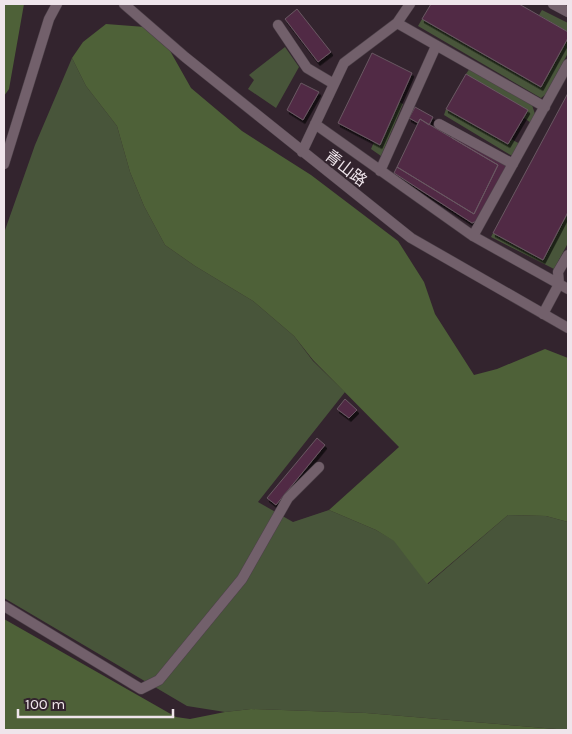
<svg xmlns="http://www.w3.org/2000/svg" width="572" height="734" viewBox="0 0 572 734" font-family="Karla,'Noto Sans SC',sans-serif">
	<style>
		.green { fill: #48553a }
		.forest { fill: #4e6138 }
		.building { fill: #512c45; stroke: #695762; filter: url(#shadow) }
		.lines { fill: none; stroke-linecap: round; stroke-linejoin: round }
		.minor-casing { stroke: #4d4149; stroke-width: 11 }
		.minor { stroke: #72606b; stroke-width: 10 }
		.labels { text-anchor: middle; dominant-baseline: central; stroke-width: 4; stroke-linejoin: round; paint-order: stroke }
		.street-label { font-size: 16px; fill: #efe5eb; stroke: #33242e }
	</style>
	<defs>
		<filter id="shadow"><feDropShadow dx="2" dy="3.5" stdDeviation="0" flood-color="#0009"/></filter>
	</defs>
	<rect width="100%" height="100%" fill="#33242e"/>
	<path class="green" d="M542,10L568,23V32L539,15Z
		M422,19L540,86L568,38V53L546,94L541,98L418,26Z
		M285,47L299,67L276,108L248,89L254,80L249,75Z
		M72,58L86,86L117,126L130,172L144,206L165,245L195,266L253,301L294,336L313,361L345,392L258,502L293,522L329,510L376,530L395,541L428,584L508,515L546,516L568,522V730L366,713L251,709L225,712L187,706L4,598V233L35,145Z
		M470,68L532,105L535,114L531,123L466,74Z
		M399,102L403,104L381,156L371,149L374,142L380,145Z
		M446,109L508,144L511,139L520,144L512,156L444,115Z
		M568,212V243L554,269L491,237L493,233L543,259Z"/>
	<path class="forest" d="M4,4H24L9,89L4,96Z
		M106,24L145,27L169,49L191,88L242,131L311,175L398,241L424,282L435,314L474,375L497,369L545,349L568,358V522L546,516L508,515L427,584L394,541L376,530L329,510L399,447L313,360L294,336L253,301L195,266L165,245L144,206L130,172L117,126L86,86L72,58L83,42Z
		M4,619L176,717L190,719L225,712L251,709L366,713L568,730H4Z"/>
	<path class="building" d="M431,4H519L568,32V38L541,87L422,19Z
		M297,9L331,52L318,62L285,19Z
		M372,53L412,73L380,145L338,123Z
		M466,74L528,110L508,144L446,109Z
		M301,83L319,92L303,120L287,110Z
		M568,93V212L543,260L493,233Z
		M415,107L433,117L429,125L420,119L418,123L409,118Z
		M420,119L498,165L474,214L397,167Z
		M454,135L509,164L477,221L472,223L394,173L397,167L474,214L498,165L452,138Z
		M345,399L357,410L349,418L337,409Z
		M317,438L325,445L276,505L267,498Z"/>
	<g class="lines">
		<g class="minor-casing">
			<path id="minor" d="M124,4L185,57L411,238L568,328
				M553,4L568,12
				M397,23L410,4
				M278,25L307,68L334,84
				M315,124L473,236L568,289
				M439,124L513,164
				M302,152L344,63L397,23L545,107
				M4,164L49,19L57,4
				M380,171L436,46
				M473,236L568,64
				M543,314L559,284L558,272L568,255
				M4,606L141,689L159,680L242,579L288,498L319,467"/>
		</g>
		<use href="#minor" class="minor"/>
	</g>
	<g class="labels">
		<g class="street-label">
			<text transform="translate(346 168) rotate(38)">青山路</text>
		</g>
	</g>
	<rect width="572" height="734" fill="none" stroke="#efe5eb" stroke-width="10"/>
	<path d="M18 709v8h155v-8" fill="none" stroke="#efe5eb" stroke-width="2.5"/>
	<text x="25" y="709" font-size="15" fill="#efe5eb" stroke="#33242e" stroke-width="4" paint-order="stroke">100 m</text>
</svg>
